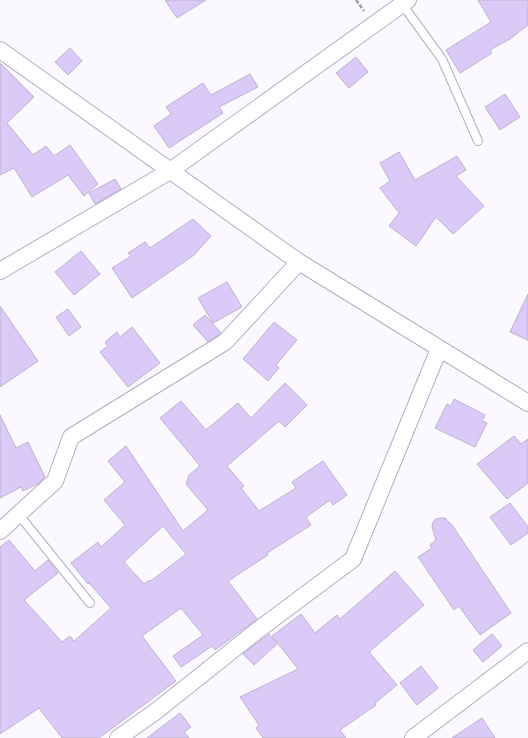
<svg xmlns="http://www.w3.org/2000/svg" width="528" height="738" viewBox="0 0 528 738" font-family="'Fira Sans Condensed',sans-serif">
	<style>
		.building { fill: #dbc9f8; stroke: #bcb3ce; fill-rule: evenodd }
		.lines { fill: none; stroke-linecap: round; stroke-linejoin: round }
		.service-casing { stroke: #b5abc6; stroke-width: 10 }
		.minor-casing { stroke: #b5abc6; stroke-width: 18 }
		.path { stroke: #a19ea6; stroke-width: 2.5; stroke-dasharray: 4 2; stroke-linecap: butt }
		.service { stroke: #fff; stroke-width: 8 }
		.minor { stroke: #fff; stroke-width: 16 }
	</style>
	<rect width="100%" height="100%" fill="#fbf9ff"/>
	<path class="building" d="M165,0H206L177,18Z
		M478,0H528V25L510,39L490,50L492,53L460,73L446,50L491,22Z
		M70,48L82,61L68,75L55,62Z
		M356,57L368,72L349,88L336,73Z
		M0,63L34,97L7,123L33,155L46,146L54,156L70,145L98,184L84,196L68,175L32,197L14,168L0,175Z
		M250,74L258,87L219,107L223,113L169,148L154,126L171,114L166,107L203,83L211,95Z
		M505,94L520,117L500,130L485,107Z
		M399,152L415,180L457,156L466,170L456,176L484,206L453,234L436,217L416,246L389,226L399,213L380,188L390,181L380,163Z
		M115,179L121,189L95,204L89,193Z
		M193,219L211,236L194,255L132,298L112,268L131,256L128,253L145,242L150,248Z
		M81,251L100,274L74,295L55,272Z
		M227,282L242,307L213,323L198,298Z
		M528,294V340L510,332Z
		M0,306L38,361L0,387Z
		M68,309L81,327L69,336L56,317Z
		M205,315L221,333L208,342L193,325Z
		M274,322L297,340L276,365L279,368L268,381L243,359Z
		M132,327L160,363L128,387L100,352L108,346L105,342L117,332L120,337Z
		M285,383L307,405L285,427L279,421L227,466L244,486L241,488L259,511L296,488L292,482L323,461L347,495L333,505L330,500L306,517L311,525L267,553L268,555L228,581L257,619L215,650L212,646L181,667L173,656L203,635L181,608L142,636L176,681L99,738H62L39,708L0,734V547L9,540L35,571L48,560L58,573L24,600L62,642L70,636L74,641L111,608L89,583L88,584L71,563L98,542L101,547L125,525L104,500L125,482L108,461L126,446L183,531L208,510L186,484L189,475L200,466L160,418L181,401L206,430L238,403L251,418ZM163,526L186,554L151,581L150,580L144,584L124,562Z
		M454,399L485,415L482,421L487,423L475,447L435,428L447,404L451,406Z
		M0,415L16,448L28,442L45,477L39,483L23,491L21,487L0,498Z
		M514,436L521,444L528,439V483L507,499L477,464Z
		M510,503L528,527V533L511,545L490,517Z
		M441,518H445L452,525L511,613L480,635L459,606L454,610L418,557L432,548L430,545L436,540L432,527L433,522L436,519Z
		M395,571L424,605L369,652L397,685L375,703L376,705L340,730L346,738H263L256,728L259,725L240,697L298,669L272,636L301,614L315,633L337,615L340,619Z
		M269,634L277,644L254,665L243,654Z
		M492,634L502,646L483,662L473,650Z
		M421,666L438,688L417,705L400,683Z
		M180,713L191,727L184,732L189,738H147Z
		M482,718L495,738H452Z"/>
	<g class="lines">
		<g class="service-casing">
			<path id="service" d="M402,4L442,59L478,141
				M19,515L90,603"/>
		</g>
		<g class="minor-casing">
			<path id="minor" d="M0,50L299,262L528,403
				M0,271L170,171L408,0
				M0,531L55,481L71,437L225,342L299,262
				M118,738L155,712L258,630L353,559L439,349
				M413,738L528,651"/>
		</g>
		<path class="path" d="M356,0L364,11"/>
		<use href="#service" class="service"/>
		<use href="#minor" class="minor"/>
	</g>
</svg>
